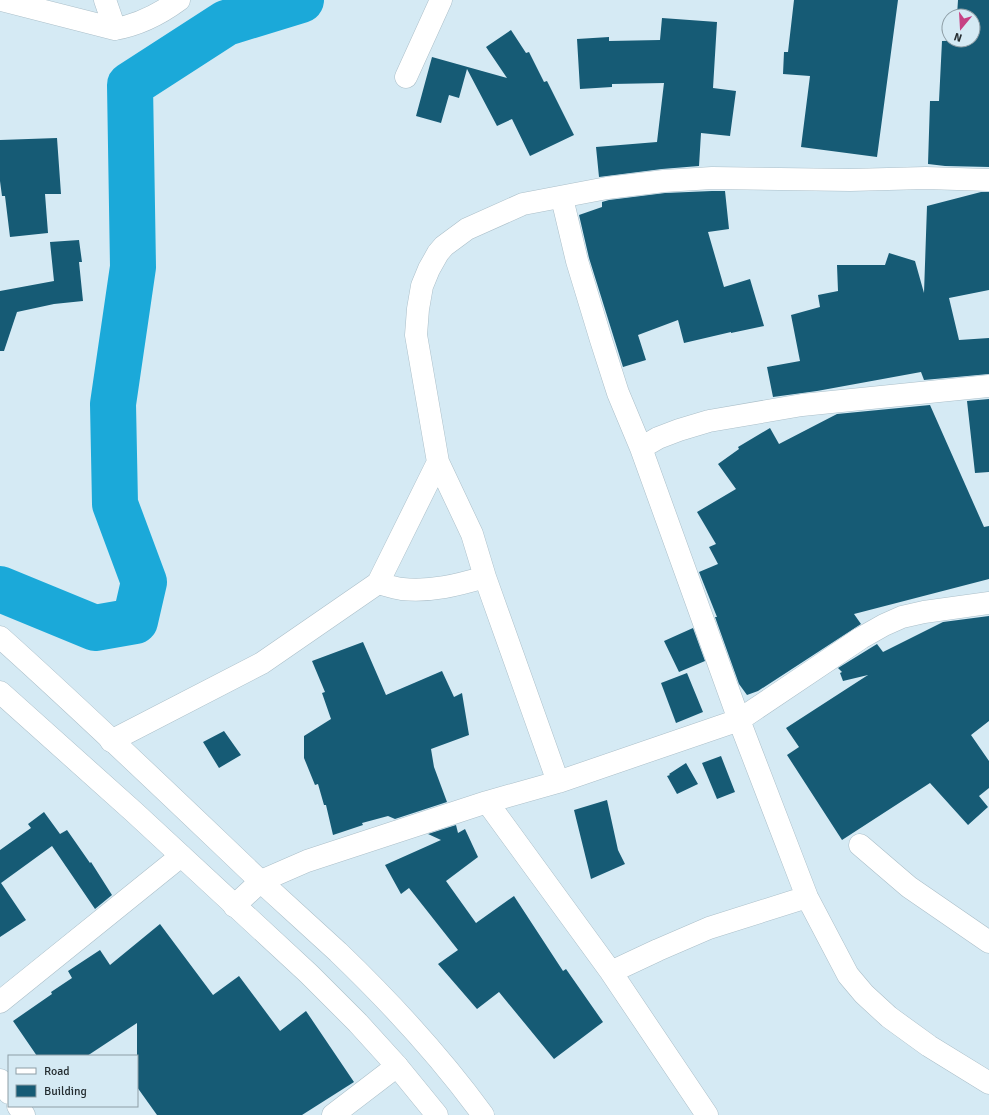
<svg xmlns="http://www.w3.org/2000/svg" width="989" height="1115" viewBox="0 0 989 1115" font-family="Signika,sans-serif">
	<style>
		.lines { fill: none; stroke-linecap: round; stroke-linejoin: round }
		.river { stroke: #1ba9d9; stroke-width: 46 }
		.building { fill: #165b75 }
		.minor-casing { stroke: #abbfc9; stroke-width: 23 }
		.major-casing { stroke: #abbfc9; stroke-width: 23 }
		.minor { stroke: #fff; stroke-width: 22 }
		.major { stroke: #fff; stroke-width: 22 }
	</style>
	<rect width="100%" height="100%" fill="#d5eaf4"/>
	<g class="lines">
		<path class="river" d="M0,589L95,628L135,621L144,582L115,504L113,404L133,267L130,85L226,23L301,0"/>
	</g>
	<path class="building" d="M794,0H898L877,157L801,147L810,76L783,74L784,52H788Z
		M958,0H989V167L945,166L928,164L930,101H939L942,41L973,40V16H957Z
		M662,18L717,22L713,88L736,91L730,136L701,133L699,166L662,169L599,177L596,147L657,142L664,83L612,84V87L580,89L577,39L609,37V41L660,40Z
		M511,30L526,53L529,52L544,82L547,81L574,135L530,156L512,119L497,126L467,69L459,98L449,95L441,123L416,116L432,57L507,78L486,47Z
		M57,138L61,194H45L48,233L10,237L5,196H2L0,181V140Z
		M712,191H725L729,229L708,232L724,287L750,279L764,326L731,333V332L684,343L678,320L638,335L646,360L623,367L589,258L579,215L602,207V202L609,200L665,193Z
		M981,192H989V290L949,298L959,340L989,338V374L924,380L921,372L817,391L773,397L767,367L800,361L791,315L820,307L818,295L838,291L837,265H885L889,253L915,261L924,293L927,206Z
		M79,240L82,262H79L83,301L54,304L17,312L4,351H0V291L54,281L50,242Z
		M989,399V472L975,473L967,401Z
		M930,405L984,527L989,526V579L854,614L861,624L758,691L747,695L739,684L715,617H717L699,572L718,564L709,547L716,544L697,512L736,489L718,464L739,449L738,447L770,428L779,444L837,414Z
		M989,616V721L971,735L989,761V788L979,796L988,807L968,825L930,783L842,840L787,755L799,747L786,728L868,675L843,681L840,673L842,672L838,668L877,644L883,652L943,622Z
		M693,628L705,661L679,672L664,641Z
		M363,642L386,695L442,671L454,697L462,693L469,735L431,749L434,767L447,802L395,819L388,816L362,823L363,825L333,835L326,805H324L318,784L315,785L304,758V736L331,719L322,693L325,692L312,661Z
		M687,673L703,712L676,723L661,683Z
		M224,731L241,755L219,768L203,742Z
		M721,756L735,792L717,799L702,763Z
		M686,763L698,784L677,794L667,776L670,775L669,774Z
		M607,800L618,850L625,864L591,879L574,810Z
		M44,812L60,834L67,830L90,863L91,862L112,895L95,909L52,846L1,883L26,920L0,937V850L31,828L28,824Z
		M456,825L458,833L465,829L478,857L446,881L476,923L514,896L563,971L566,969L603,1022L554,1059L499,992L477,1009L438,964L458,950L409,888L401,894L385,865L441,840L428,834Z
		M160,924L213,995L239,976L280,1031L306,1011L354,1082L302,1115H157L137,1087V1023L87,1056H37L13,1021L52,994L51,992L72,978L68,971L100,950L110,965Z"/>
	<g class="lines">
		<g class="minor-casing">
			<path id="minor" d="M1,0L115,29C138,25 160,14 179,0
				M105,0L115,29
				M406,77L441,0
				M562,198L577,261L601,340L618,393L641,448L739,720L807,897L848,975L864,994L889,1017L929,1046L989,1083
				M641,448L658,438L679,430L709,421L802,405L989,386
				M378,583C386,585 394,588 402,589C431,592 458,585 485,577
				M111,741L262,663L378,583L438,462
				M558,782L485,577L472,534L438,462L416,335L418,309L422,286L429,269L438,253L444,246L467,229L523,204L607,188L664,181L712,178L850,180L926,178L989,180
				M487,802L611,972L707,1115
				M860,845L909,887L989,942
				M234,906L261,881L307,861L487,802L558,782L739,720L861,638L884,625L902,617L924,612L989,603
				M611,972L658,950L709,928L807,897
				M0,1002L181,856
				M0,1080L9,1093
				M18,1106L24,1115
				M333,1115L397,1066"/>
		</g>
		<g class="major-casing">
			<path id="major" d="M0,637C87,715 172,797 257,878C284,903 311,927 338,952C390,1002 440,1056 483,1115
				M0,692L134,812L309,974L358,1023L397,1066L437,1115"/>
		</g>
		<use href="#minor" class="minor"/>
		<use href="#major" class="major"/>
	</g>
	<rect x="8" y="1055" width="130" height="52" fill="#d5eaf4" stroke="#8e9ea6"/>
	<rect x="16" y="1068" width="20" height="6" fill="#ffffff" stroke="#8e9ea6"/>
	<text x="44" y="1075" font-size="12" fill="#242c30">Road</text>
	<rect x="16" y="1085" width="20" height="12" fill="#165b75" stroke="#8e9ea6"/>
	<text x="44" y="1095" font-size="12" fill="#242c30">Building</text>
	<g transform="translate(961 28) rotate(198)"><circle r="19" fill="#d5eaf4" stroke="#8e9ea6"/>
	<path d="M0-3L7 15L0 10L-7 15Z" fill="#c64183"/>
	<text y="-6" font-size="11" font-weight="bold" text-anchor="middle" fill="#242c30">N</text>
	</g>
</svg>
